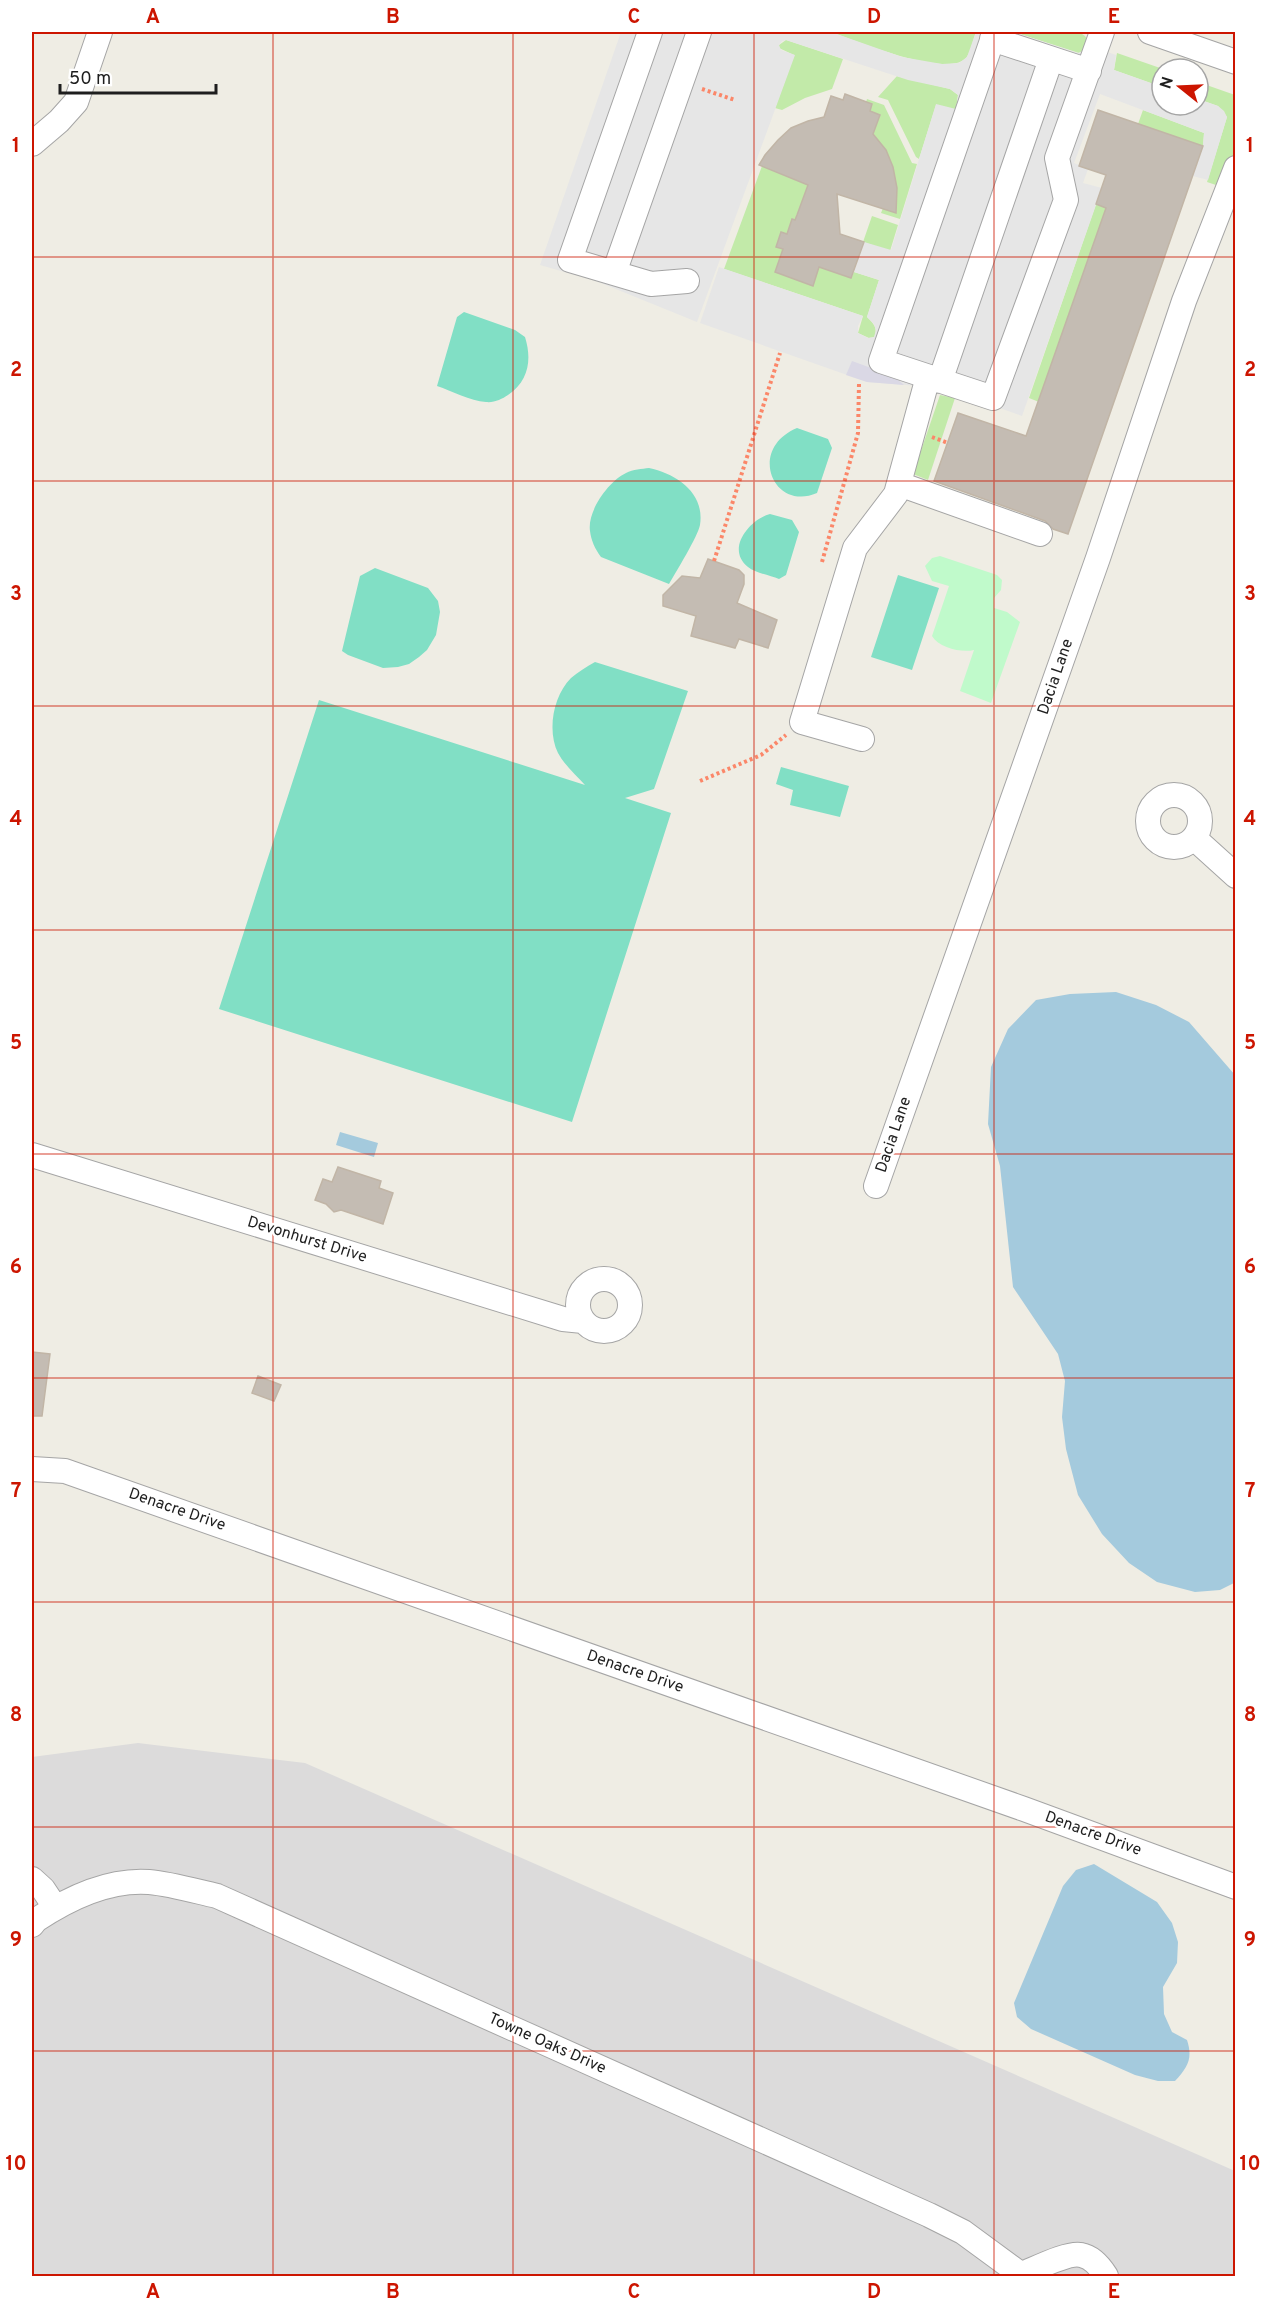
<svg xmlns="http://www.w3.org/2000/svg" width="1267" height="2308" viewBox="0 0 1267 2308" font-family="Overpass,sans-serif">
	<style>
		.residential { fill: #dcdbdb }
		.grass { fill: #c2eaa9 }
		.park { fill: #c0facb }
		.pitch { fill: #81dfc5 }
		.parking { fill: #e6e6e6 }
		.plaza { fill: #dad8e5 }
		.water { fill: #a4cadd }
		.building { fill: #c4bcb3; stroke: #c1b5a6; stroke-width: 1.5 }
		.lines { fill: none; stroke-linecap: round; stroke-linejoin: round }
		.minor-casing { stroke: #a5a5a5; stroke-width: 26 }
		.path { stroke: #fb8769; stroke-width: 4; stroke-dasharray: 3 3; stroke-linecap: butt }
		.minor { stroke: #fff; stroke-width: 24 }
		.grid { fill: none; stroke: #cc1500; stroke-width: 1.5; stroke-opacity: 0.55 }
		.labels { text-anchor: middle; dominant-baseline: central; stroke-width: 5; stroke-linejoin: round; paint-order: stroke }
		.street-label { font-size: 16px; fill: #1e1e1e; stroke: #fff }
		.neatline { fill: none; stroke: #cc1500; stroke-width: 2 }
		.grid-label { font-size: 20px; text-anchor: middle; font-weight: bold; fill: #cc1500 }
	</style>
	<rect width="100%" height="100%" fill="#efede4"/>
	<path class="residential" d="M138,1743L305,1763L1235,2171V2276H32V1757Z"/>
	<path class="grass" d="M831,32H976C973,39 971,52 966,58C947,79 854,40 831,32Z
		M1014,32H1079L1085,36L1088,41L1085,50L1079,53Z
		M786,40L843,59L832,89L805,98L782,110L775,108L794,55L779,48V45Z
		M1117,53L1163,69L1162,87L1114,70Z
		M897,76L950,89L958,95L956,110L936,105L919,159L916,157L888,100L878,97Z
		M1198,82L1235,95V153L1222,187L1207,182L1227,117L1218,106L1198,99Z
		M867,99L884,105L912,163L917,164L900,219L881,213L883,208L896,213C897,178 896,161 873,134L880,115L870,111L866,102Z
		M1143,110L1204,133L1203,146L1138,124Z
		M762,166L808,185L795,220L792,219L787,234L781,232L776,247L783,249L775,272L812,285L819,267L851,278L854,272L879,280L867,317C874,324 877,327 875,337L869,338L858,333L863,316L724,269Z
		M1096,204L1106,208L1039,402L1029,398Z
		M872,216L898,225L890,251L863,242Z
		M940,395L955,398L928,480L913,474Z"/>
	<path class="park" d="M940,556L997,575L1002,580L1001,590L994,598V608L1007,612L1020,622L991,703L960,691L974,650C962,653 939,648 932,636L949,586L932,581L925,566L932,558Z"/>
	<path class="pitch" d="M464,312L515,330L525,337C532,359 529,381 508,395C502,399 494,403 486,402C470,401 452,391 437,386L457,317Z
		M797,428L828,439L832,448L817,493C773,512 747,449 797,428Z
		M649,468C677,474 705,493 700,525C698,536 676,572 669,584L601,557C595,549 591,540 590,531C587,511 609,481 626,473C633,469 642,469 649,468Z
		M770,514L792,520L799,532L786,575L779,579C770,575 755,573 748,567C725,549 750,519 770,514Z
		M375,568L428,588L438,601L440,612L436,635L427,650L419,657L409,664L398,667L383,668L348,655L342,651L360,576Z
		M898,575L939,588L912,670L871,657Z
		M595,662L688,691L654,789L625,798L671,813L572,1122L219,1009L319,700L585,785C577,776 565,766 558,753C547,731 553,696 571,678C578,672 586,667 595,662Z
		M781,767L849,786L840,817L790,805L793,790L776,784Z"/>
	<path class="parking" d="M621,32H831L902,57L942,64L959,63L967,57L976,32H1014L1078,53L1085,50L1087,45L1116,55L1114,70L1162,87V105H1198V99L1218,106L1224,111L1227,117L1208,180L1193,176L1203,146L1204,133L1100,94L1074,163L1088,169L1083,183L1102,188L1022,416L960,394L932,387L867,382L700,323L719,267L863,316L858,326V333L868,338L874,337L876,330L874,324L867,317L879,280L854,272L864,242L891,250L936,104L956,109L958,95L950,89L908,80L786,40L782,41L779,45L781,50L795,55L697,322L596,281L540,265Z"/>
	<path class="plaza" d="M852,361L893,376L904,385L867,382L846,375Z"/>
	<path class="water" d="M1116,992L1156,1005L1189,1022L1235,1075L1236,1582L1220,1590L1195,1592L1157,1582L1129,1563L1102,1534L1078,1495L1066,1449L1062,1417L1065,1381L1058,1354L1013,1287L1000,1166L988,1124L991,1067L1008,1029L1036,1000L1070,994Z
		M340,1132L378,1143L374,1157L336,1145Z
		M1094,1864L1157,1902L1172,1923L1178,1942L1177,1963L1163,1987L1164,2014L1172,2032L1187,2040C1193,2058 1188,2067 1175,2081H1158L1135,2075L1031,2029L1017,2017L1014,2003L1063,1886L1076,1870Z"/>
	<path class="building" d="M845,94L872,104L870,111L880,115L873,134L886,150L893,167L897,188L896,213L837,194L840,234L864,242L851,278L819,267L813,286L775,272L783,249L776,247L781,232L787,234L792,219L795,220L797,215L808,185L759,165L765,155L778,140L791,128L808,121L824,117L831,96L843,100Z
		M1098,110L1203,146L1068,534L1053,529L1045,521L934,481L958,413L1026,436L1106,208L1096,204L1106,175L1079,166Z
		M708,559L739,570L744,575V584L737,603L777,620L768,648L739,639L735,648L691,636L696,616L663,606V595L682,576L700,578Z
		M338,1167L381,1181L379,1188L393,1193L383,1224L341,1210L334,1212L326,1204L315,1200L323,1179L332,1182Z
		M32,1352L50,1354L42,1416H32Z
		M258,1376L281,1385L274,1401L252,1393Z"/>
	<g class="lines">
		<g class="minor-casing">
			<path id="minor" d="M650,32L570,260L651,284L687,281
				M995,32L881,361L993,398L1066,200L1057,158L1102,32
				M1150,32L1236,62
				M992,39L1089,71
				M32,144L59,121L76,102L100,32
				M614,273L699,32
				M940,381L1051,59
				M899,484L1040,534
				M862,739L802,722L855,548L896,494L928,377
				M1148 821a26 26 0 1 1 52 0a26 26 0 1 1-52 0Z
				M1194,838L1236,876
				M32,1155L563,1319L583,1321
				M876,1186L1098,558L1184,301L1236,168
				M578 1305a26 26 0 1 1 52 0a26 26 0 1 1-52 0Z
				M32,1469L65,1471L1024,1809L1236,1887
				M32,1879L43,1889L55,1907
				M32,1925L36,1920C69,1898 108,1879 149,1882C171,1884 195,1891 217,1896L929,2215L963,2232L1023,2276
				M1022,2274C1035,2269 1068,2252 1081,2255C1092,2257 1101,2268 1106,2276"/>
		</g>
		<path class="path" d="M702,89L735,100
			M932,437L948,443
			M714,561L780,353
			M822,562L858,433L859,383
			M700,781L761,755L786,735"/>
		<use href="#minor" class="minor"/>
	</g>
	<path class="grid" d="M273,32V2276M513,32V2276M754,32V2276M994,32V2276M32,257H1236M32,481H1236M32,706H1236M32,930H1236M32,1154H1236M32,1378H1236M32,1602H1236M32,1827H1236M32,2051H1236"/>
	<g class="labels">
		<g class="street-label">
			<text transform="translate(1056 677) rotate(-71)">Dacia Lane</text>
			<text transform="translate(894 1135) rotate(-71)">Dacia Lane</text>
			<text transform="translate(307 1240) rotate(17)">Devonhurst Drive</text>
			<text transform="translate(177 1510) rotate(19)">Denacre Drive</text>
			<text transform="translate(635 1672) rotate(19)">Denacre Drive</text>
			<text transform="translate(1093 1834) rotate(20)">Denacre Drive</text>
			<text transform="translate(547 2044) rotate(24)">Towne Oaks Drive</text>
		</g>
	</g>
	<rect width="1267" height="2308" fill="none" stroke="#ffffff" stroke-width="66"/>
	<g transform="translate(1180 87) rotate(288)"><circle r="28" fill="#ffffff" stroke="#a5a5a5" stroke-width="1.5"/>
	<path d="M0-4.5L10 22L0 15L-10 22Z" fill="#cc1500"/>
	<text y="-9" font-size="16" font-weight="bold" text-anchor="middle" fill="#1e1e1e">N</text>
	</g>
	<path d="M60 84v9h156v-9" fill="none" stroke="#1e1e1e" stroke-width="3"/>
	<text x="69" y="84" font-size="18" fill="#1e1e1e" stroke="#ffffff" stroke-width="4.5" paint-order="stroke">50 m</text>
	<rect x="33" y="33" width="1201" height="2242" class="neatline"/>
	<g class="grid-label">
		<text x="153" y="23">A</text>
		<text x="393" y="23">B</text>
		<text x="634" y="23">C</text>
		<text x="874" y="23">D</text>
		<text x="1114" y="23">E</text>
		<text x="16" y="152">1</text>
		<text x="1250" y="152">1</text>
		<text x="16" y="376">2</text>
		<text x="1250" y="376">2</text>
		<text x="16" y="600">3</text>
		<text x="1250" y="600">3</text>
		<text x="16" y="825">4</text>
		<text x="1250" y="825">4</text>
		<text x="16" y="1049">5</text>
		<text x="1250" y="1049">5</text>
		<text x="16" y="1273">6</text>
		<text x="1250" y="1273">6</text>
		<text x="16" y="1497">7</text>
		<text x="1250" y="1497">7</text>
		<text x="16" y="1721">8</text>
		<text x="1250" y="1721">8</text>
		<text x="16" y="1946">9</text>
		<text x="1250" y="1946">9</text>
		<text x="16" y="2170">10</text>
		<text x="1250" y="2170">10</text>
		<text x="153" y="2298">A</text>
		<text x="393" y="2298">B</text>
		<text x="634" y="2298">C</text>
		<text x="874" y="2298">D</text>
		<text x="1114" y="2298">E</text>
	</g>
</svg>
